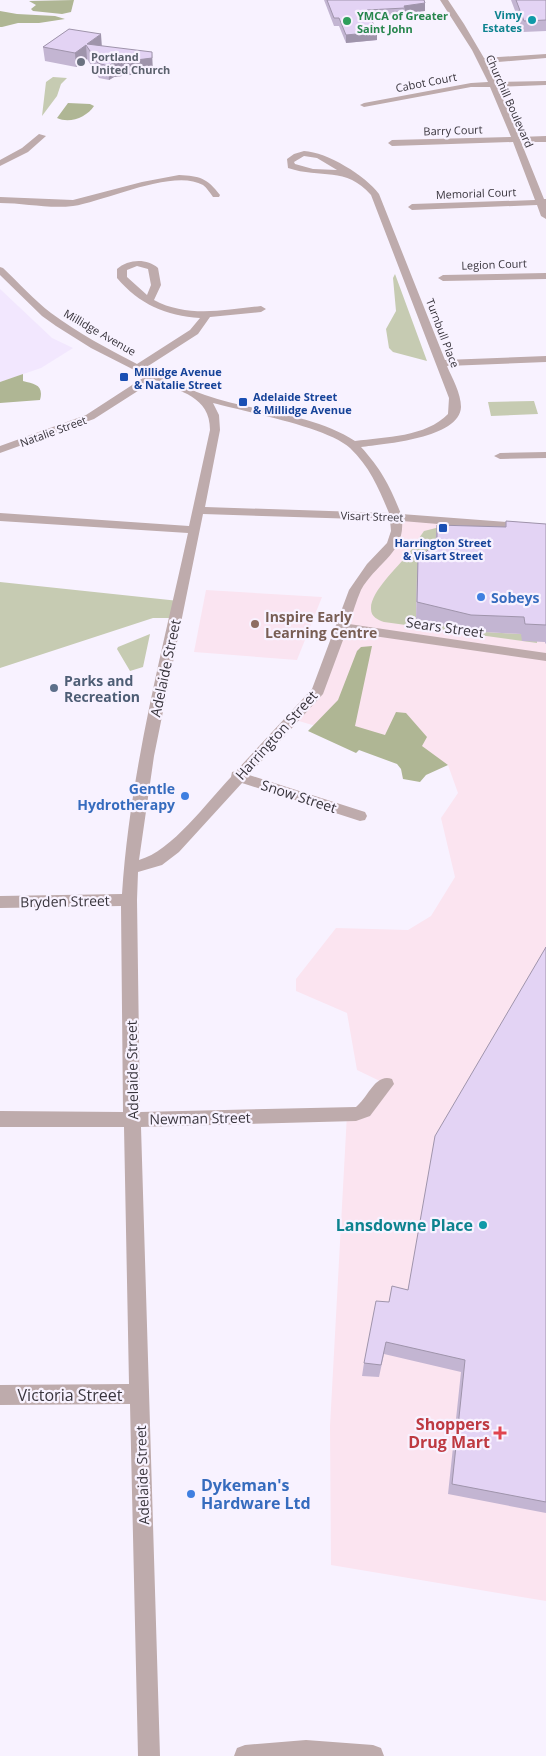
<svg xmlns="http://www.w3.org/2000/svg" width="546" height="1756" viewBox="0 0 546 1756" font-family="'Open Sans',sans-serif">
	<style>
		.commercial { fill: #fbe4f0 }
		.built { fill: #f2e7fe }
		.education { fill: #fae4f1 }
		.green { fill: #c6cbb2 }
		.forest { fill: #afb694 }
		.lines { fill: none; stroke-linecap: round; stroke-linejoin: round }
		.minor { fill: #beabac; fill-rule: evenodd }
		.wall { fill: #c3b5d2 }
		.shaded-wall { fill: #9f94ab }
		.building { fill: #e3d3f4; stroke: #9f94ab }
		.culture-dot { fill: #0f9aa8; stroke: #f8f2ff; stroke-width: 2 }
		.leisure-dot { fill: #2e9e5b; stroke: #f8f2ff; stroke-width: 2 }
		.worship-dot { fill: #6b7280; stroke: #f8f2ff; stroke-width: 2 }
		.transit-dot { fill: #1a4fb4; stroke: #f8f2ff; stroke-width: 2 }
		.shop-dot { fill: #3f7fe0; stroke: #f8f2ff; stroke-width: 2 }
		.education-dot { fill: #8d6e63; stroke: #f8f2ff; stroke-width: 2 }
		.service-dot { fill: #5c6f8a; stroke: #f8f2ff; stroke-width: 2 }
		.health-dot { fill: #e0444e; stroke: #f8f2ff; stroke-width: 2 }
		.labels { text-anchor: middle; dominant-baseline: central; stroke-width: 4.5; stroke-linejoin: round; paint-order: stroke }
		.far-culture-label { font-size: 11px; font-weight: bold; fill: #0d838f; stroke: #f8f2ff; text-anchor: end }
		.far-leisure-label { font-size: 11px; font-weight: bold; fill: #27864d; stroke: #f8f2ff; text-anchor: start }
		.far-worship-label { font-size: 11px; font-weight: bold; fill: #5b616d; stroke: #f8f2ff; text-anchor: start }
		.far-street-label { font-size: 11px; fill: #38343c; stroke: #f8f2ff }
		.far-transit-label { font-size: 11px; font-weight: bold; fill: #164399; stroke: #f8f2ff; text-anchor: start }
		.shop-label { font-size: 14px; font-weight: bold; fill: #366cbe; stroke: #f8f2ff; text-anchor: start }
		.education-label { font-size: 14px; font-weight: bold; fill: #785e54; stroke: #f8f2ff; text-anchor: start }
		.street-label { font-size: 14px; fill: #38343c; stroke: #f8f2ff }
		.service-label { font-size: 14px; font-weight: bold; fill: #4e5e75; stroke: #f8f2ff; text-anchor: start }
		.near-culture-label { font-size: 16px; font-weight: bold; fill: #0d838f; stroke: #f8f2ff; text-anchor: end }
		.near-street-label { font-size: 16px; fill: #38343c; stroke: #f8f2ff }
		.near-health-label { font-size: 16px; font-weight: bold; fill: #be3a42; stroke: #f8f2ff; text-anchor: end }
		.near-shop-label { font-size: 16px; font-weight: bold; fill: #366cbe; stroke: #f8f2ff; text-anchor: start }
	</style>
	<rect width="100%" height="100%" fill="#f8f2ff"/>
	<path class="commercial" d="M396,517L546,529V1601L331,1565L330,1426L347,1114L386,1084L357,1070L347,1013L296,991V979L336,928L408,930L431,916L455,877L441,818L458,793L448,765L292,719L309,702L355,590L385,554Z"/>
	<path class="built" d="M0,289L52,338L73,348L41,368L0,382Z"/>
	<path class="education" d="M206,590L322,597L297,660L194,652Z"/>
	<path class="green" d="M53,77L67,78L61,84L57,96L42,116L46,82Z
		M395,274L427,361L393,352L389,348L386,329L396,311L393,278Z
		M534,401L538,414L491,416L488,402Z
		M436,528L546,538L435,559L417,576L416,619L468,631L521,634L537,641V643L384,622C378,620 371,617 371,609C370,592 398,567 408,554C414,547 418,539 424,531Z
		M0,582L179,601L175,618H153L0,668Z
		M150,634L143,667L130,671L117,649L118,647Z"/>
	<path class="forest" d="M74,0L71,12L62,14L33,11L31,9L36,5L29,1Z
		M0,11L17,14L55,16L65,19L39,23H18L2,27H0Z
		M68,103L90,104L94,106C87,117 70,124 57,118Z
		M23,374V381C35,384 44,385 40,400L0,403V382Z
		M372,646L355,726L385,735L396,712L406,713L427,737L422,746L448,765L426,775L420,782L403,779L401,769L397,764L359,750L356,753L308,731L338,700L357,651L361,647Z"/>
	<g class="lines">
		<path class="minor" d="M440,0H448L464,24L484,58L546,54V58L486,63L496,82L546,81V85L498,87L519,137L546,136V142H521L544,199H546V219L541,216L537,205L412,210L408,207L412,204L535,200L513,142L392,146L388,143L392,140L511,137L490,87H471L364,107L360,105L364,103L471,83L488,82L472,50Z
			M39,134L46,136L28,152L0,166V160L22,148Z
			M304,151C327,152 366,176 379,194L445,360L546,356V362L447,366C452,378 461,393 461,407C460,438 384,444 361,447C381,469 390,486 401,514L546,525V533L402,521C405,553 375,564 361,590C356,601 353,613 349,624L546,653V661L346,632L323,694L249,775L365,812L367,816L365,820L360,821L242,783L179,852L162,865L138,872L137,900L140,1112L356,1107C368,1098 375,1073 392,1079L394,1084L370,1116L356,1121L141,1127L160,1756H138L130,1404L0,1405V1385L129,1384L124,1127H0V1111L123,1112L121,906L0,908V896L122,894C130,772 162,652 188,533L0,521V513L189,526L210,430C210,396 180,392 155,380L94,419L0,453V446L86,415L146,376L91,348L56,326L42,316L0,275V267L3,268C19,283 34,300 51,313C78,333 108,349 137,364L190,330L200,318C166,316 139,304 117,278V269C128,259 147,258 158,268L161,285L154,300C187,318 225,310 261,306L266,309L261,312L210,317L198,334L145,368C165,377 185,388 205,395C254,412 311,413 355,441C385,437 426,437 448,414L449,398L371,195C346,166 321,179 288,168L287,159L294,154ZM304,156L317,158L337,170L313,169L295,164L294,162ZM137,266L148,269L151,285L147,295L127,277V270ZM213,403C246,412 327,427 350,448C370,467 379,489 389,513L205,507L220,430L219,415ZM203,514L390,520L391,531L387,543L367,564L349,590L312,689L236,771L232,772L231,777C207,802 172,851 139,860L154,756Z
			M179,175C200,176 207,178 220,195L219,197H213C210,193 207,188 203,185C174,168 106,201 73,206C49,209 24,203 0,203V197L73,200L142,182Z
			M546,273V279L443,281L438,278L443,275Z
			M546,452V458L500,459L494,456L500,453Z
			M306,1740L373,1745L381,1748L384,1756H234L237,1748L245,1745Z"/>
	</g>
	<path class="wall" d="M324,0H424L425,3V11L404,13V16L370,18L377,40L346,43L339,26H334Z
		M511,0H546V31L523,32Z
		M69,29L102,46L153,72L114,77L109,80L99,78L87,59L76,67L45,61L43,47Z
		M506,521L546,524V644L545,643V642L522,641L521,634L468,631L416,619L417,575L418,559L435,544L437,525L505,527Z
		M546,947V1513L448,1494L461,1372L384,1354L379,1377L362,1376L364,1363L389,1302L408,1290Z"/>
	<path class="shaded-wall" d="M425,3V11L404,13L405,8L404,6Z
		M377,32V40L346,43V35Z
		M101,34L102,48L87,44Z
		M86,45L87,59L76,67L75,53Z
		M152,52L153,72L114,77L109,80L108,66L113,63Z"/>
	<path class="building" d="M327,0H424L425,3L404,6L405,8L367,10L377,32L346,35L339,18H334Z
		M516,0H546V20L524,21Z
		M69,29L101,34L87,44L152,52V58L113,63L108,66L98,63L86,45L75,53L43,47Z
		M506,521L546,524V625L525,624L524,617L471,615L417,602L418,559L437,542V525L506,527Z
		M546,947V1502L452,1484L465,1360L386,1342L381,1365L364,1363L376,1301L389,1302L392,1286L408,1290L435,1136Z"/>
	<g class="culture-dot">
		<circle cx="532" cy="20" r="5"/>
		<circle cx="483" cy="1225" r="5"/>
	</g>
	<circle class="leisure-dot" cx="347" cy="21" r="5"/>
	<circle class="worship-dot" cx="81" cy="62" r="5"/>
	<g class="transit-dot">
		<rect x="119" y="372" width="10" height="10" rx="2.5"/>
		<rect x="238" y="397" width="10" height="10" rx="2.5"/>
		<rect x="438" y="523" width="10" height="10" rx="2.5"/>
	</g>
	<g class="shop-dot">
		<circle cx="481" cy="597" r="5"/>
		<circle cx="185" cy="796" r="5"/>
		<circle cx="191" cy="1494" r="5"/>
	</g>
	<circle class="education-dot" cx="255" cy="624" r="5"/>
	<circle class="service-dot" cx="54" cy="688" r="5"/>
	<path class="health-dot" d="M497.5 1425.5h5v5h5v5h-5v5h-5v-5h-5v-5h5z"/>
	<g class="labels">
		<g class="far-culture-label">
			<text x="522" y="14">Vimy<tspan x="522" dy="13">Estates</tspan></text>
		</g>
		<g class="far-leisure-label">
			<text x="357" y="15">YMCA of Greater<tspan x="357" dy="13">Saint John</tspan></text>
		</g>
		<g class="far-worship-label">
			<text x="91" y="56">Portland<tspan x="91" dy="13">United Church</tspan></text>
		</g>
		<g class="far-street-label">
			<text transform="translate(426 82) rotate(-11)">Cabot Court</text>
			<text transform="translate(510 101) rotate(66)">Churchill Boulevard</text>
			<text transform="translate(453 130) rotate(-2)">Barry Court</text>
			<text transform="translate(476 193) rotate(-2)">Memorial Court</text>
			<text transform="translate(494 264) rotate(-2)">Legion Court</text>
			<text transform="translate(100 332) rotate(30)">Millidge Avenue</text>
			<text transform="translate(443 333) rotate(69)">Turnbull Place</text>
			<text transform="translate(53 431) rotate(-20)">Natalie Street</text>
			<text transform="translate(372 516) rotate(2)">Visart Street</text>
		</g>
		<g class="far-transit-label">
			<text x="134" y="371">Millidge Avenue<tspan x="134" dy="13">&amp; Natalie Street</tspan></text>
			<text x="253" y="396">Adelaide Street<tspan x="253" dy="13">&amp; Millidge Avenue</tspan></text>
			<text x="443" y="542" text-anchor="middle">Harrington Street<tspan x="443" dy="13">&amp; Visart Street</tspan></text>
		</g>
		<g class="shop-label">
			<text x="491" y="597">Sobeys</text>
			<text x="175" y="788" text-anchor="end">Gentle<tspan x="175" dy="16">Hydrotherapy</tspan></text>
		</g>
		<g class="education-label">
			<text x="265" y="616">Inspire Early<tspan x="265" dy="16">Learning Centre</tspan></text>
		</g>
		<g class="street-label">
			<text transform="translate(445 627) rotate(8)">Sears Street</text>
			<text transform="translate(165 668) rotate(-78)">Adelaide Street</text>
			<text transform="translate(276 735) rotate(-48)">Harrington Street</text>
			<text transform="translate(299 796) rotate(18)">Snow Street</text>
			<text transform="translate(65 901) rotate(-1)">Bryden Street</text>
			<text transform="translate(132 1070) rotate(-91)">Adelaide Street</text>
			<text transform="translate(200 1118) rotate(-1)">Newman Street</text>
			<text transform="translate(142 1475) rotate(-92)">Adelaide Street</text>
		</g>
		<g class="service-label">
			<text x="64" y="680">Parks and<tspan x="64" dy="16">Recreation</tspan></text>
		</g>
		<g class="near-culture-label">
			<text x="473" y="1225">Lansdowne Place</text>
		</g>
		<g class="near-street-label">
			<text x="70" y="1395">Victoria Street</text>
		</g>
		<g class="near-health-label">
			<text x="490" y="1424">Shoppers<tspan x="490" dy="18">Drug Mart</tspan></text>
		</g>
		<g class="near-shop-label">
			<text x="201" y="1485">Dykeman's<tspan x="201" dy="18">Hardware Ltd</tspan></text>
		</g>
	</g>
</svg>
